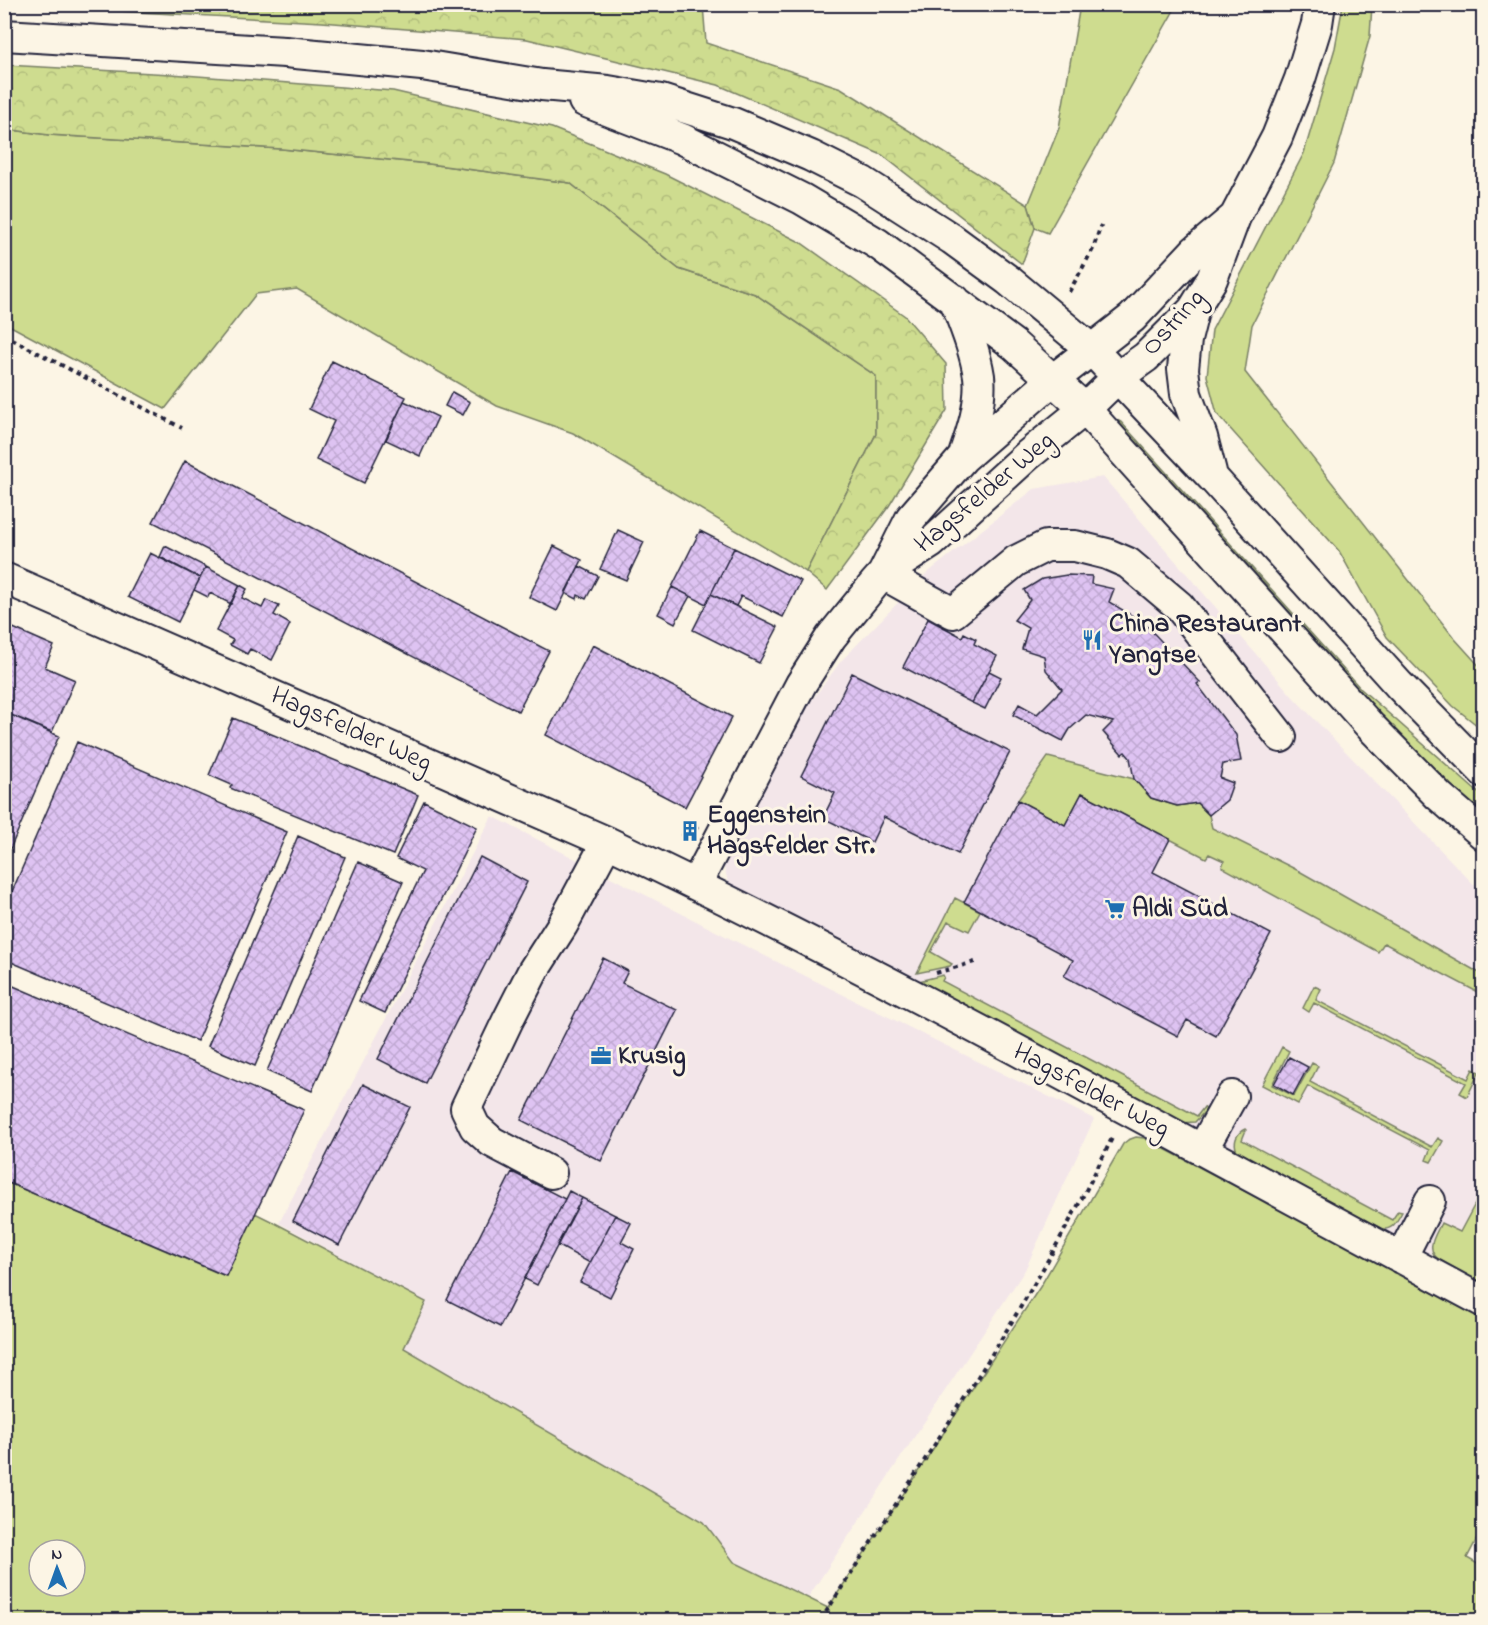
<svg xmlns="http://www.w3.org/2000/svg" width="1488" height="1625" viewBox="0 0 1488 1625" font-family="'Indie Flower',sans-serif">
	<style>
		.built { fill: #f3e6e9 }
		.green { fill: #cedc8f; stroke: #787f65; stroke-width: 1.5; fill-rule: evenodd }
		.forest { fill: url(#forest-crowns); stroke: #787f65; stroke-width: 1.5 }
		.building { fill: url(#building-cross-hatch); stroke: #22223b; stroke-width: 1.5 }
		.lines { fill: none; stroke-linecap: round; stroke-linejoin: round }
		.minor-casing { stroke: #22223b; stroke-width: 34 }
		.path { stroke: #22223b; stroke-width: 4; stroke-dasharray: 4.5 4.5; stroke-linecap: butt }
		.minor { stroke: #fcf5e5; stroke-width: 30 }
		.labels { text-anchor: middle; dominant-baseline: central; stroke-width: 6; stroke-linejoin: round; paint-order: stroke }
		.street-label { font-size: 27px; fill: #22223b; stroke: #fcf5e5 }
		.poi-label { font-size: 27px; font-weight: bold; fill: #22223b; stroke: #fcf5e5; text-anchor: start }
	</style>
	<defs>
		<pattern id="forest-crowns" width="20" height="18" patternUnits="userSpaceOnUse" patternTransform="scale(1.5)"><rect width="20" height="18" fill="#cedc8f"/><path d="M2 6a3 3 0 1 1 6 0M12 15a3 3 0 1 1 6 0" fill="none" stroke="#b1bc7c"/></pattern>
		<pattern id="building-cross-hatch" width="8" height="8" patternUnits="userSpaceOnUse" patternTransform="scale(1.5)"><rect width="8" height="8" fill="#dec3f2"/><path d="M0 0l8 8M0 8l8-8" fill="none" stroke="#bea7d0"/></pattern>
	</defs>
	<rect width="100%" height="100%" fill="#fcf5e5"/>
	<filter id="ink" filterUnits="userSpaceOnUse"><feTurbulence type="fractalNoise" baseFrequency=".0167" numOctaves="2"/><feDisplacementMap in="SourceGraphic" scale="12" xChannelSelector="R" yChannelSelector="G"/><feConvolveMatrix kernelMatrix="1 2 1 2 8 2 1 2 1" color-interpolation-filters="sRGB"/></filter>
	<g filter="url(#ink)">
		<path class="built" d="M1103,477L1293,697L1483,894V1189L1460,1232L1441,1223L1432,1242L1431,1250L1433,1256L729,885L724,867L807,707L841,661L926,574L1034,489Z
			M492,816L733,940L1094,1119L1025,1270L807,1599L734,1562L704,1522L404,1348L425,1302L279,1223Z"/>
		<path class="green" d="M1080,5H1177L1048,233L1035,228L1028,205L1059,128Z
			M1343,5H1372L1370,36L1334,163L1252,325L1245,372L1455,639L1483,670V730L1453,706L1387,637L1339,551L1217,414L1207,376L1212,330L1304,153L1335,48Z
			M5,129L49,135L282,149L429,164L570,183L679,269L755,294L876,376V434L806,572L573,433L497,406L297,289L256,294L165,409L5,323Z
			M1113,418L1121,422L1361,689L1483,797V824L1425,769Z
			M1048,757L1134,779L1151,798L1177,806L1197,803L1209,815L1212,828L1299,871L1483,975V995L1384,943L1378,952L1222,867L1224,861L1209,854L1206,858L1082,793L1065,825L1018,800Z
			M955,898L980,911L969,931L948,921L931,952L952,964L950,966L917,973Z
			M943,975L944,977L942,981L1197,1116L1204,1107L1206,1110L1195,1122L1178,1123L917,984L919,981Z
			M1314,986L1321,989L1316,1000L1468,1079L1473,1069L1479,1072L1467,1097L1460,1093L1466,1083L1314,1003L1309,1012L1303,1008Z
			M1282,1047L1289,1051L1272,1085L1294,1096L1312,1063L1318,1066L1310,1082L1432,1147L1438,1138L1443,1141L1431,1162L1426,1160L1430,1150L1308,1086L1298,1104L1262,1085Z
			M1245,1129L1246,1130L1242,1140L1392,1220L1398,1211L1402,1212C1397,1221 1393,1230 1382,1229L1237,1151C1233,1143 1236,1133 1245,1129Z
			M1136,1137L1144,1138L1483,1317V1527L1467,1558L1483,1567V1620H5L4,1181L225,1276L255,1213L275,1223L426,1302L404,1348L704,1522L734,1562L828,1608L1040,1287L1123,1144L1128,1140ZM39,1550H75V1586H39Z
			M1483,1189V1284L1440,1260C1424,1250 1435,1236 1441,1223L1460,1232Z"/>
		<path class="forest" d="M4,5H703L706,43L841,88L1028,205L1035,228L1022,264L882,155L718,85L527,39L322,22Z
			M5,65L171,74L393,91L552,128L665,174L800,242L905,316L946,364L947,410L889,506L827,590L806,572L876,434V376L755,294L679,269L570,183L429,164L282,149L49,135L5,129Z"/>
		<path class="building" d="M332,361L406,397L364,483L316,460L334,421L309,409Z
			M452,392L470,402L463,415L445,406Z
			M404,401L438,417L420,456L386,440Z
			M185,461L549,651L518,711L153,522Z
			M618,530L644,542L626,580L600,569Z
			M700,531L734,548L706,604L672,587Z
			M165,546L206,567L200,578L160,557Z
			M554,546L582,560L557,611L529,597Z
			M734,548L801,581L783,617L741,596L736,606L711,594Z
			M150,553L200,578L178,622L128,597Z
			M579,566L598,576L586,599L578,595L577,599L565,593Z
			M206,567L240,585L231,604L210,593L208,597L194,590Z
			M1067,575L1092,576L1091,584L1114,589L1109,602L1143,622L1200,682L1197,684L1236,735L1241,761L1223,764L1220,778L1233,783L1227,800L1209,815L1197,803L1177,806L1151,798L1134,779L1130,758L1125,752L1122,754L1103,732L1113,722L1086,715L1070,729L1063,741L1013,715L1019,704L1037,714L1062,689L1046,670L1044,656L1022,649L1028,628L1014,620L1030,600L1024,590L1042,579Z
			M240,585L247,589L242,598L262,608L266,600L279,606L274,615L290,624L272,660L250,649L247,654L230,645L233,640L216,631Z
			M672,587L690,596L675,623L658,614Z
			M711,594L778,627L759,663L693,630Z
			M928,619L962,637L964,633L976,639L974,644L997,656L972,703L903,667Z
			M4,624L54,646L45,667L75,680L52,732L4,712Z
			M593,645L732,717L685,807L546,735Z
			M989,671L1001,677L985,709L972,703Z
			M852,673L1010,752L958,854L884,817L872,842L823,818L835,793L801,776Z
			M4,712L59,736L4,863Z
			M233,718L418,795L393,855L230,788L232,785L209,775Z
			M77,742L287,832L197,1041L4,959V910Z
			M1082,793L1170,839L1153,872L1271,934L1216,1036L1187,1020L1178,1036L1064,976L1073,960L964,902L1018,800L1065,825Z
			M424,801L477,827L385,1013L359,1001L423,871L396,858Z
			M689,822L698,827L691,839L682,835Z
			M298,836L345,857L255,1066L208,1046Z
			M480,857L527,882L425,1083L378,1059Z
			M358,862L403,882L312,1091L267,1071Z
			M603,958L628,971L622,983L677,1010L601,1161L521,1120Z
			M4,982L304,1110L226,1276L4,1181Z
			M1289,1057L1308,1067L1293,1095L1274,1084Z
			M363,1084L410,1107L339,1245L293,1221Z
			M512,1172L565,1199L500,1327L447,1300Z
			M569,1191L582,1198L537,1285L525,1279Z
			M582,1198L615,1215L590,1263L557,1245Z
			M615,1215L631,1223L621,1242L634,1249L610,1297L580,1282Z"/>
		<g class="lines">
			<g class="minor-casing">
				<path id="minor" d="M4,35L285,52L422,65L542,85L608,91L661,100L733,123L811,156L863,182L952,239L1008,280L1092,350L1212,477L1399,685L1484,772
					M584,101L682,139L802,199L878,244L1013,344L1085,409L1371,727L1439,796L1484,835
					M955,300C964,324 975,350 979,376C982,403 972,432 963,458
					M1193,312L1186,340L1183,369L1186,394L1202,437L1211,472
					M883,574L953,613L1016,561L1046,546H1075L1107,554L1128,563L1179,606L1281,737
					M883,574L911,518L963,458L1054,379L1132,318L1195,251L1235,217
					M4,578L607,842C905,983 1193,1147 1484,1302
					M696,884L801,684L831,637L875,583L883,574L931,543L1028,455L1085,409L1118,377L1146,357L1193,310L1212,279L1235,217L1277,137L1300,79L1317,24L1320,4
					M1202,1150L1232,1096
					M551,1173L492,1142L475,1127L466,1108L508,1020L533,971L563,924L607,842
					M1401,1258L1430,1201"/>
			</g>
			<path class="path" d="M1069,292L1093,249L1101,225
				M4,335L182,428
				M936,973L978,961
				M821,1620C922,1461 1032,1306 1113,1136"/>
			<use href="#minor" class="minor"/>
		</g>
	</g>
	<defs>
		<g id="restaurant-bare" transform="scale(1.62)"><path d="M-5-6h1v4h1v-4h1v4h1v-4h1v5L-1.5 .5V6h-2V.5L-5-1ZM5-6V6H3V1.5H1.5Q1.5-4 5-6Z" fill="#1f6fb2" stroke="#fcf5e5" stroke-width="2.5" paint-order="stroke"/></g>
		<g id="building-bare" transform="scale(1.62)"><path d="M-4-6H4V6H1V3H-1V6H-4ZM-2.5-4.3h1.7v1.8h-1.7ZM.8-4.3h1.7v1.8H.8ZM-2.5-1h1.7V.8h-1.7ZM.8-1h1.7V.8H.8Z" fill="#1f6fb2" stroke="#fcf5e5" stroke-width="2.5" paint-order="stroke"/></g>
		<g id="supermarket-bare" transform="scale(1.62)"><path d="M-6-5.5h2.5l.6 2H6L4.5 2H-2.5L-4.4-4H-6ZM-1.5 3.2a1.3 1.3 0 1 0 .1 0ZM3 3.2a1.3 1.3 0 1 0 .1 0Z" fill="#1f6fb2" stroke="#fcf5e5" stroke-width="2.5" paint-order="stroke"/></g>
		<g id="office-bare" transform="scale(1.62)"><path d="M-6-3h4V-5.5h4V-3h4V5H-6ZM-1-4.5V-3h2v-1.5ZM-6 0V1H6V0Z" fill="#1f6fb2" stroke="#fcf5e5" stroke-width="2.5" paint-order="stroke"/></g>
	</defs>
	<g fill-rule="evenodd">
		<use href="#restaurant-bare" x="1092" y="640"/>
		<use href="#building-bare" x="690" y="831"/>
		<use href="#supermarket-bare" x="1115" y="909"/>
		<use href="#office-bare" x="601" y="1056"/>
	</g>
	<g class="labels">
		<g class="street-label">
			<text transform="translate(1174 323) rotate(-48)">Ostring</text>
			<text transform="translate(985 493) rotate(-40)">Hagsfelder Weg</text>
			<text transform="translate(351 730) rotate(24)">Hagsfelder Weg</text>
			<text transform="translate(1091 1091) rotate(28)">Hagsfelder Weg</text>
		</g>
		<g class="poi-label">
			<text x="1109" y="624">China Restaurant<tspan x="1109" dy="31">Yangtse</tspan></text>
			<text x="707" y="815">Eggenstein<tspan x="707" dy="31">Hagsfelder Str.</tspan></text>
			<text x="1132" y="909">Aldi Süd</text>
			<text x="618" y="1056">Krusig</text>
		</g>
	</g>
	<rect width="1488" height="1625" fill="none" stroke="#fcf5e5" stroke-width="24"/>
	<rect x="12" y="12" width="1464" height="1601" fill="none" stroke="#22223b" stroke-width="2" filter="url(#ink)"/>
	<g transform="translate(57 1568) rotate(359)"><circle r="28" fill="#fcf5e5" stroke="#a5a1a1" stroke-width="1.5"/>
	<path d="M0-4.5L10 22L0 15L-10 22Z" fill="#1f6fb2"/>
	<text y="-9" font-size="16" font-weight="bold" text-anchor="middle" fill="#22223b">N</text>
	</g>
</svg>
